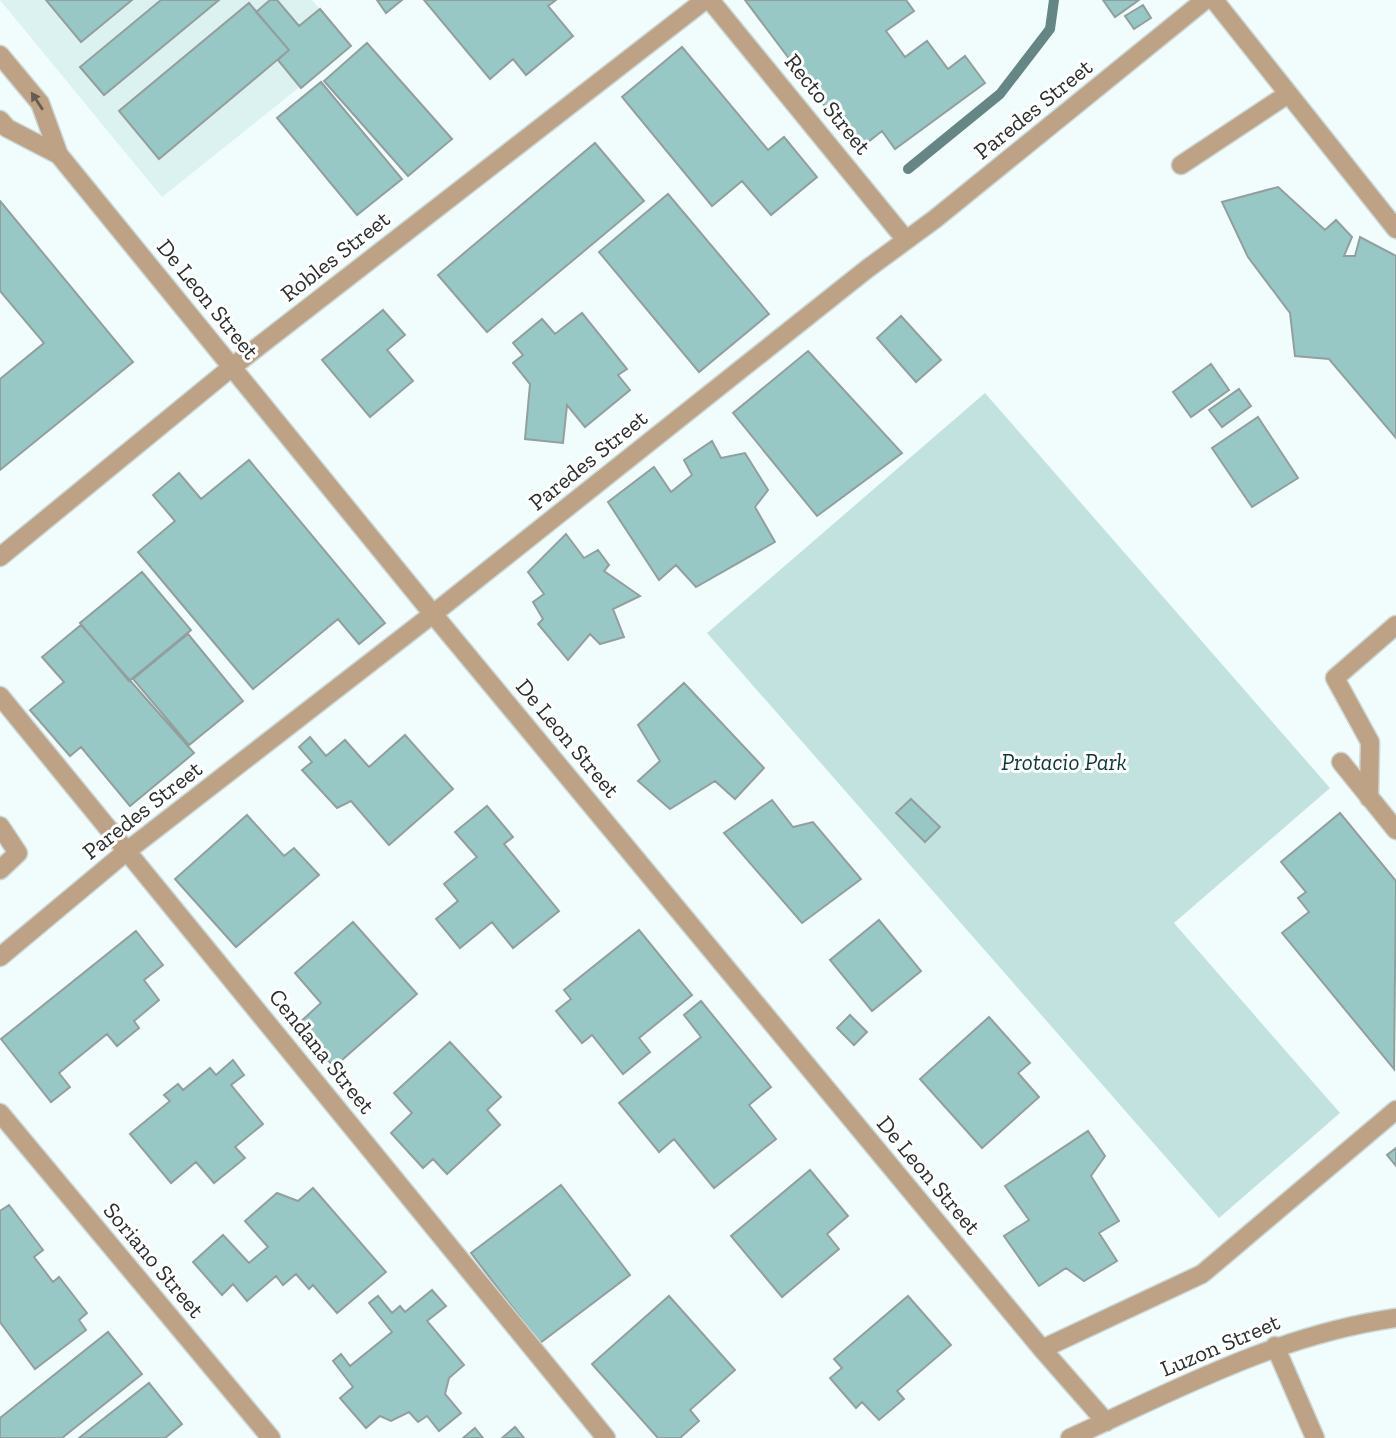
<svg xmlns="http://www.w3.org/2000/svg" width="1396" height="1438" viewBox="0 0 1396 1438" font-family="'Zilla Slab',serif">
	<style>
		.built { fill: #dbf2f0 }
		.green { fill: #c2e2e0 }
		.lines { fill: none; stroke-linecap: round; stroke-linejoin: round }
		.stream { stroke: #648684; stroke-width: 10 }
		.building { fill: #98c8c5; stroke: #939f9e; stroke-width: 2 }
		.minor-casing { stroke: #ccd8d7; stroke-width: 21 }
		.minor { stroke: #bda286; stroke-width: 18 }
		.oneway { fill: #655d51 }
		.labels { text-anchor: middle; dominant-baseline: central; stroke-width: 6; stroke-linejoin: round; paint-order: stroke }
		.street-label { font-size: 23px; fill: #2a2f2e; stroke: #fff }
		.park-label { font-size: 23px; font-style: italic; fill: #0a3937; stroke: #fff }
	</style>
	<rect width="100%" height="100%" fill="#f0fdfc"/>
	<path class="built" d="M0,0H312L351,46L162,197Z"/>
	<path class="green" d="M985,393L1330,788L1174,923L1340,1113L1219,1218L707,633Z"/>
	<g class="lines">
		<path class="stream" d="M908,169L1000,94L1050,29L1054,0"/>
	</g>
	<path class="building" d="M46,0H132L81,42Z
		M161,0H219L104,95L80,67Z
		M270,0H277L299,26L320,9L351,46L301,88L278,60L289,50L256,12Z
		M377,0H402L386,13Z
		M424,0H556L548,6L573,36L526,75L513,59L490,79Z
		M745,0H906L914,11L886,31L905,57L927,41L948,69L965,56L985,83L895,149L882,131L858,150Z
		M1103,0H1139L1115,17Z
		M249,3L289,50L159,159L119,111Z
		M1143,5L1151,18L1134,29L1125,16Z
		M367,43L452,139L408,176L324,81Z
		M682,47L768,150L784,137L817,177L771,215L742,181L712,206L622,97Z
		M321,82L402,179L357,215L277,118Z
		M595,143L644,201L487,332L438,275Z
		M1278,187L1325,230L1336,220L1352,237L1344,256H1355L1360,237L1396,256V438L1329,359L1295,356L1290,313L1248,257L1222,202Z
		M668,194L769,314L699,372L599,252Z
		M0,201L133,362L0,470V379L44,343L0,291Z
		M383,310L405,335L387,350L413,381L370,417L322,360Z
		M582,313L627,369L618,375L630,390L585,427L567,405L563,443L525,439L530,384L513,363L523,355L513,343L542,319L555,334Z
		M901,316L941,360L916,382L877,338Z
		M808,351L902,453L817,516L733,413Z
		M1211,364L1229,390L1191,417L1173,392Z
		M1239,389L1251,406L1222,427L1209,410Z
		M1258,417L1298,478L1252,507L1212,448Z
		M712,441L721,458L745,453L768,490L755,507L775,542L696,587L676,565L659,580L608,502L654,467L671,492L692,475L684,460Z
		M249,460L385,623L359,644L338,619L253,689L138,552L175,521L153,495L179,473L201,499Z
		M566,534L584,558L598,550L609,565L604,571L640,596L613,609L624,637L600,644L590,634L568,660L538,624L543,619L533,602L544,594L528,572Z
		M142,572L191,630L129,681L80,623Z
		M81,625L194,753L130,806L81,747L70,756L30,710L64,682L42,657Z
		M188,634L243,701L189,745L133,679Z
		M684,683L764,768L735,799L715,781L670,809L638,781L660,761L638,725Z
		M405,735L453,789L389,845L351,801L337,808L302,770L312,762L299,747L310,737L326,756L345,740L369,767Z
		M911,799L940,827L925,842L896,813Z
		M772,800L793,827L813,822L861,879L802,923L724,833Z
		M487,806L513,837L504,844L559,911L513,948L492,922L460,948L436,919L458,901L444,884L477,857L455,832Z
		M1340,813L1396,881L1394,1069L1282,933L1309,912L1298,898L1306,892L1281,862Z
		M247,815L284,856L294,848L319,875L236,947L175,879Z
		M879,920L921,971L872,1011L830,960Z
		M353,922L417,994L334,1067L297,1025L321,1003L295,973Z
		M639,930L692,995L639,1038L650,1052L623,1074L592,1035L582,1043L556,1011L571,999L564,990Z
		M136,931L163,965L144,980L159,1000L134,1021L139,1028L117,1046L107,1034L59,1073L70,1087L51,1102L1,1039Z
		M701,1001L771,1087L749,1105L776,1139L714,1188L674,1139L659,1152L619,1103L701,1037L684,1015Z
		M850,1015L867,1032L854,1045L837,1028Z
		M989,1017L1030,1063L1018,1073L1039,1097L982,1148L920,1079Z
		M450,1042L501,1097L487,1110L500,1125L447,1174L433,1159L423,1168L391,1133L412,1113L394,1093Z
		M233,1060L244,1075L231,1085L263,1124L235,1147L245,1158L214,1183L196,1162L171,1183L130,1134L170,1101L164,1095L178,1084L183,1090L210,1068L216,1075Z
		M1088,1131L1105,1156L1091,1176L1119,1221L1099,1233L1117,1261L1084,1281L1066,1268L1039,1286L1004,1236L1029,1220L1005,1186Z
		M1396,1148V1166L1387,1155Z
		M810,1170L848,1216L827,1234L839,1249L782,1297L731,1236Z
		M561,1185L630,1275L540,1343L471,1253Z
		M313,1188L386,1272L337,1313L313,1285L309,1289L296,1274L283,1285L276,1276L247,1301L233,1284L222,1295L193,1262L223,1235L249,1263L268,1247L245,1221L277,1193L298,1201Z
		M9,1205L43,1250L34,1257L53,1282L59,1277L87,1313L79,1320L86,1330L35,1369L0,1322V1211Z
		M432,1290L446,1306L427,1321L464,1365L449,1378L445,1394L461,1413L439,1431L427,1416L418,1422L409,1412L391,1421L380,1416L366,1428L340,1398L353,1387L333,1361L341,1354L350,1366L392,1332L369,1303L378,1296L392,1313L400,1306L405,1312Z
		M669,1296L735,1370L690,1410L699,1421L680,1438H658L592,1364Z
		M908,1296L951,1345L897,1391L904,1399L879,1420L862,1402L856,1408L830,1378L842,1368L834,1359Z
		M108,1332L142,1374L62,1438H0V1418Z
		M149,1383L182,1424L165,1438H79Z
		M515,1427L524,1438H502Z
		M475,1428L483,1438H463Z"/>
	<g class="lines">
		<g class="minor-casing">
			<path id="minor" d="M710,0L906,240
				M1214,0L1396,229
				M0,55L40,103L59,155L433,614L1042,1349L1106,1422
				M0,120L7,128L59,155
				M1181,165L1288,94
				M0,557L232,367L705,0
				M0,696L606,1438
				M1341,762L1396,830
				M1369,798L1370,742L1335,678L1396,625
				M0,826L18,853L0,870
				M0,957L127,851L433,614L867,269L935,219L1205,0
				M0,1113L271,1438
				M1275,1346L1315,1438
				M1042,1349L1202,1274L1396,1110
				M1070,1438C1178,1389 1277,1335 1396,1318"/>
		</g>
		<use href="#minor" class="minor"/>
	</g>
	<defs><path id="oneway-solid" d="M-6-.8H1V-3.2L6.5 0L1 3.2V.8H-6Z" transform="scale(1.75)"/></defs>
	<use class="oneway" href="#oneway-solid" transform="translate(37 101) rotate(-123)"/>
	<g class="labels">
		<g class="street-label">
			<text transform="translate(828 104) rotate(51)">Recto Street</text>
			<text transform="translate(1033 109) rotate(-39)">Paredes Street</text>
			<text transform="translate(335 256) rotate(-38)">Robles Street</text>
			<text transform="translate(208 299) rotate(51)">De Leon Street</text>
			<text transform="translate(588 460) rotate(-39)">Paredes Street</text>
			<text transform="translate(568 738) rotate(50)">De Leon Street</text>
			<text transform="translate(142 810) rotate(-38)">Paredes Street</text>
			<text transform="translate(322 1051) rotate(51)">Cendana Street</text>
			<text transform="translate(929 1175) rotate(50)">De Leon Street</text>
			<text transform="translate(154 1260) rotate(50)">Soriano Street</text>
			<text transform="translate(1220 1345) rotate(-23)">Luzon Street</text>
		</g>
		<g class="park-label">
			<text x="1064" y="762">Protacio Park</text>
		</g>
	</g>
</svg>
